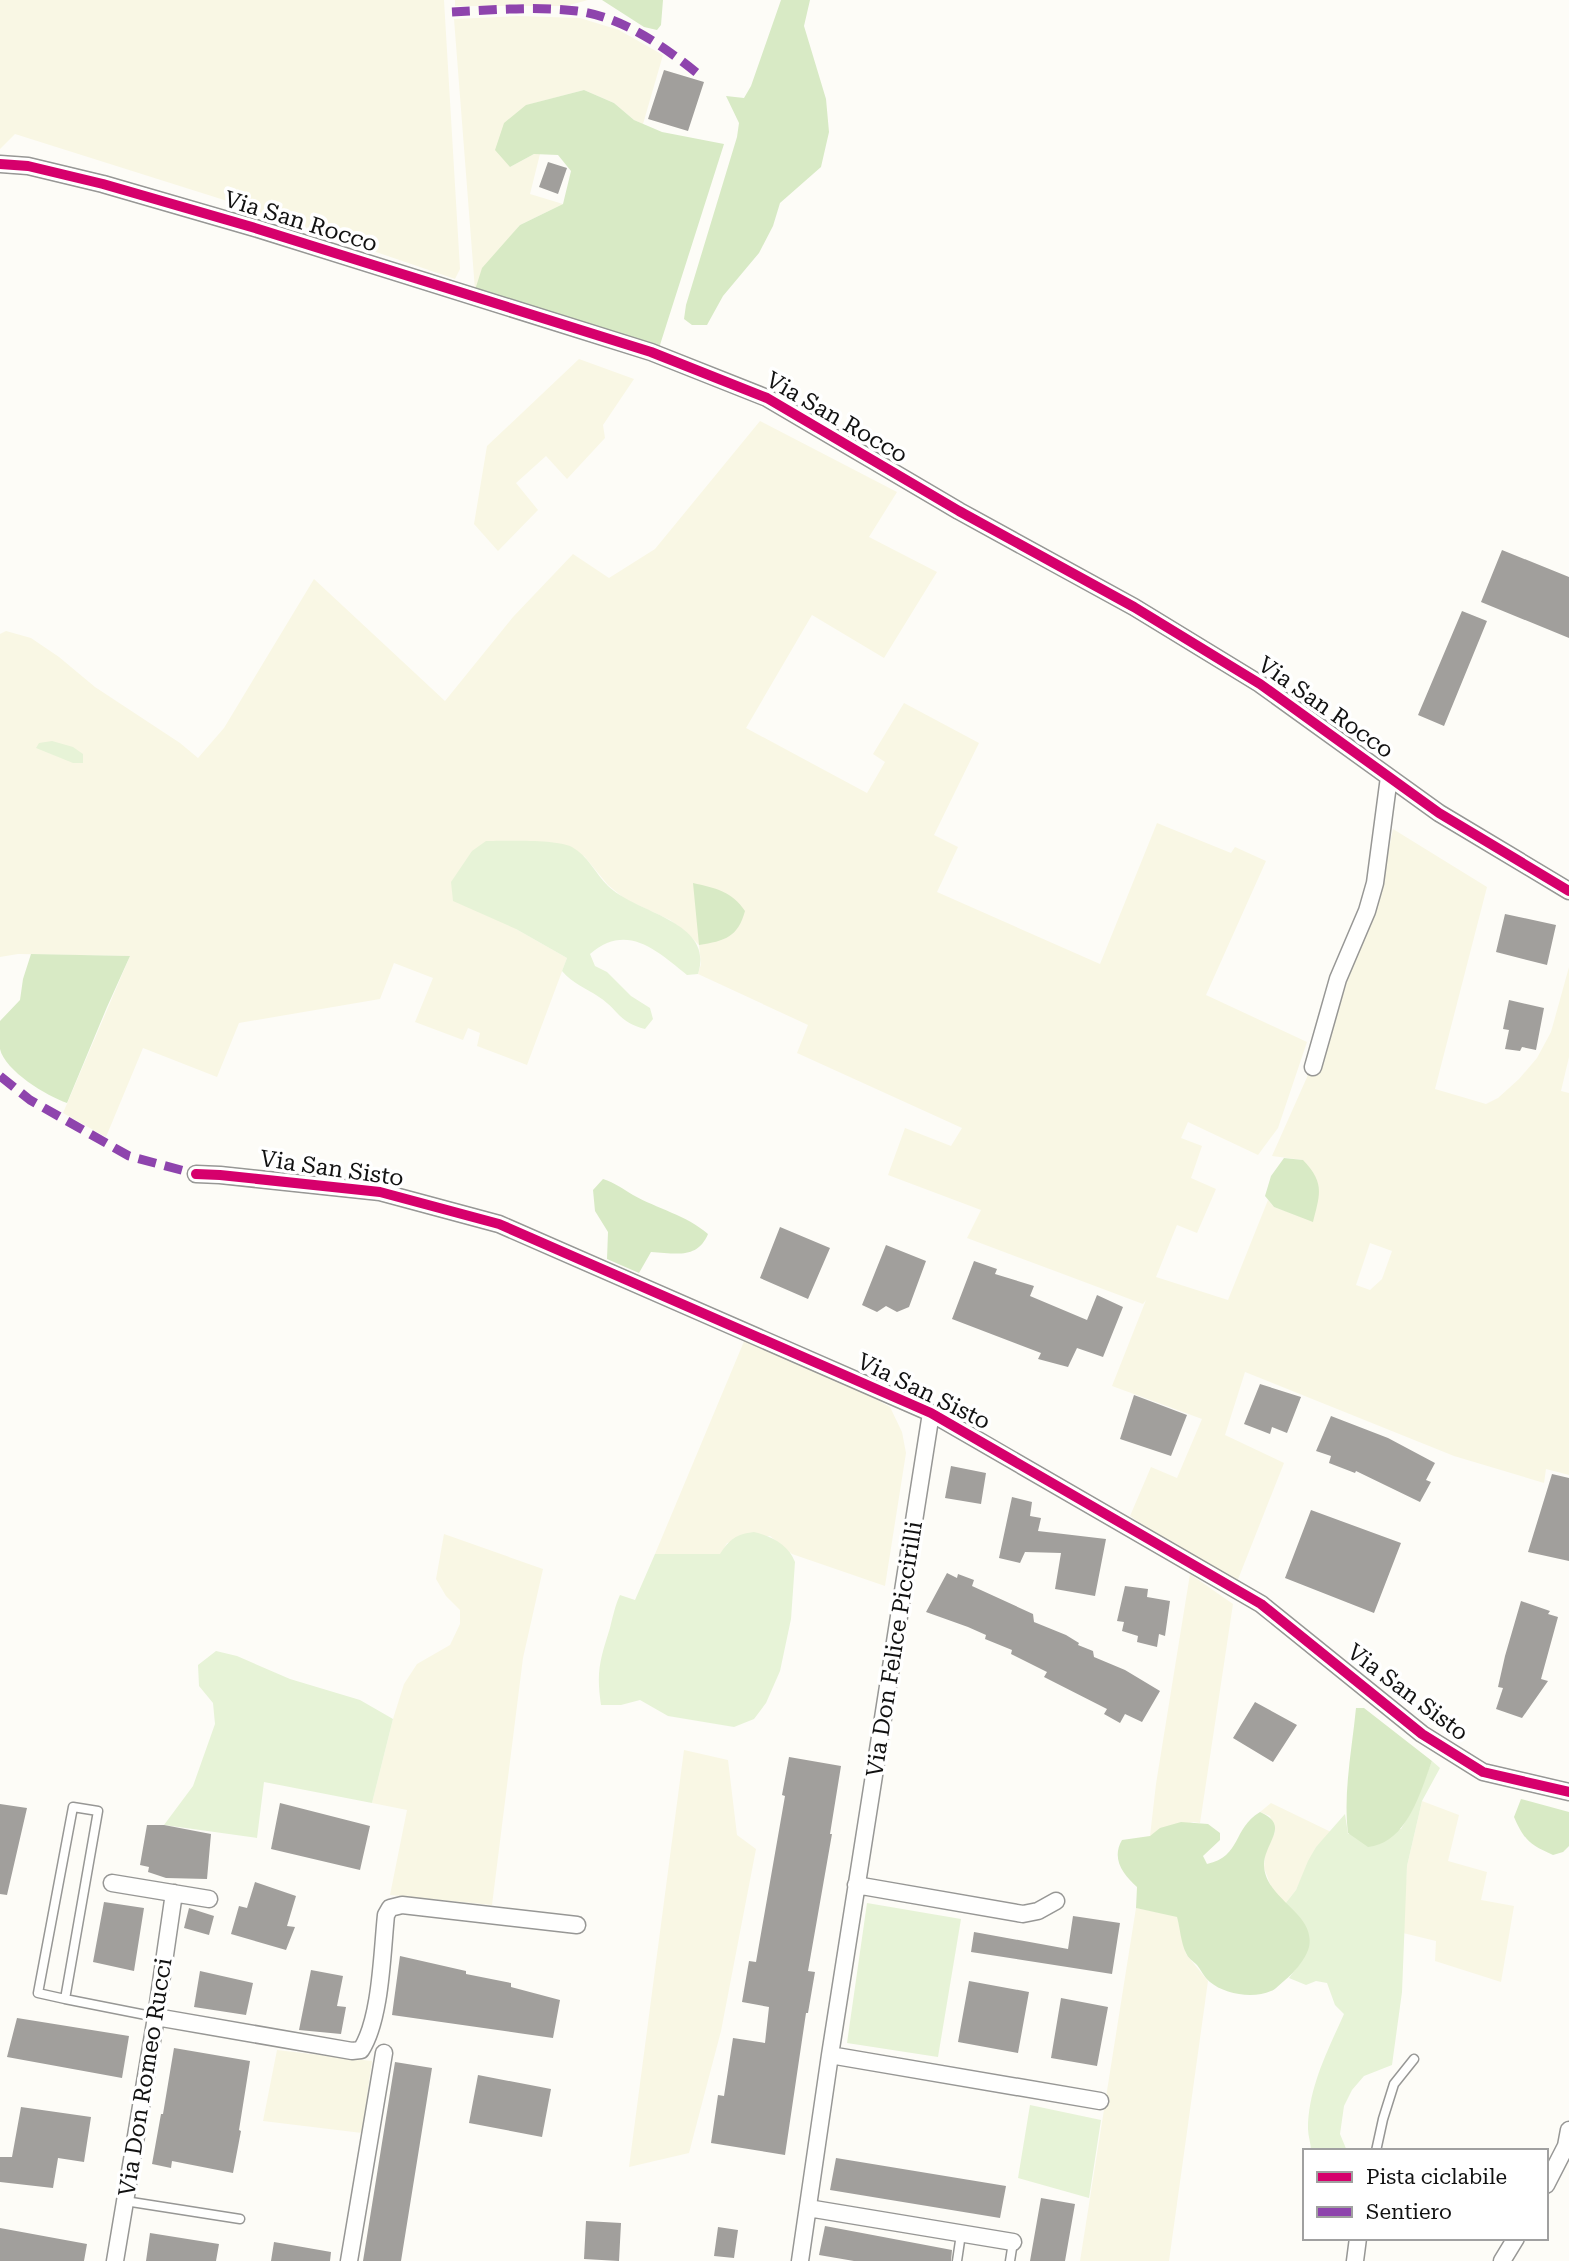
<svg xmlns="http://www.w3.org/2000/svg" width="1569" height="2261" font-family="'Roboto Serif',serif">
<rect width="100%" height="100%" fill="#fdfcf7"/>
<path fill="#f9f7e4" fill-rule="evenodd" d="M0,0H444L460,269L455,279L221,199L15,134L0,149Z
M455,0H588L566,6H455Z
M518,16L580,18L619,30L663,55L643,124L634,120L614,103L584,90L527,105L510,167L534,154H540L530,194L563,204L520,225L502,247L475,290L454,19Z
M579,359L634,379L603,425L605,438L567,479L546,456L516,483L538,510L498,551L474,524L487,446Z
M760,421L897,492L869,537L937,572L884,658L812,615L746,728L867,793L885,762L873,754L904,703L979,743L934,835L958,847L937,892L1100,964L1157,823L1231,853L1235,847L1266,861L1206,995L1307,1042L1278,1128L1258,1155L1188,1122L1181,1138L1202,1146L1191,1178L1216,1189L1197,1233L1177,1225L1156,1277L1228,1300L1268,1200L1274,1207L1313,1221L1303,1160L1272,1156L1320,1048L1355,950L1380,893L1393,829L1487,887L1435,1089L1486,1104L1498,1098L1519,1079L1537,1058L1551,1032L1569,967V1057L1561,1091L1569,1093V1475L1546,1469L1544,1483L1454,1456L1245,1372L1225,1435L1284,1463L1235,1587L1130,1516L1151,1467L1177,1478L1202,1419L1112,1386L1146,1300L1143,1304L967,1238L981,1210L888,1175L905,1128L951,1146L962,1128L797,1053L808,1025L698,974L701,964L699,945L687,933L670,920L625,899L608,885L584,856L526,842L500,841L516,929L567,958L527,1065L477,1046L480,1033L468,1028L463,1040L415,1022L433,978L394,963L380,999L239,1023L217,1077L143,1048L106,1137L63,1113L130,956L18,954L0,957V634L6,631L31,638L59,657L95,687L180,743L198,758L224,728L314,579L445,701L513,617L573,554L609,578L655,549ZM1370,1243L1392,1251L1382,1279L1370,1290L1356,1285Z
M745,1339L853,1386L890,1407L902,1432L906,1453L885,1586L792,1554L770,1536L727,1543L721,1554H655Z
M444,1534L543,1569L523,1658L492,1905L390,1895L407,1810L372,1803L393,1719L404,1684L417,1664L450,1645L460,1624V1610L446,1596L436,1579Z
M1190,1574L1233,1604L1200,1823L1193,1822L1150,1836L1156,1784Z
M684,1750L728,1760L737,1835L756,1849L721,2031L689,2153L629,2167Z
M1422,1801L1459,1815L1448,1861L1487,1872L1481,1900L1514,1906L1501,1982L1435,1961L1436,1941L1403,1933L1407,1866Z
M1271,1803L1331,1832L1316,1847L1296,1890L1285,1904L1272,1889L1264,1868L1265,1854L1275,1832L1270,1816L1260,1812Z
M1136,1908L1177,1916L1186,1954L1208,1981L1169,2261H1080Z
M277,2050L372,2061L362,2133L263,2121Z"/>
<path fill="#e7f3d7" d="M52,741L73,747L83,754V763H73L36,748L39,743Z
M486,841C505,841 557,839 572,847C588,856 595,873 608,886C637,914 715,921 698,974L687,975C657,951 627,922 590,954L595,966L607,972L631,996L650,1008L653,1019L645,1029C618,1022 619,1010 599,997C586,988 573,984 562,971L567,958L516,929L453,901L451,882L472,851Z
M754,1532C771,1536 789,1545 795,1562L791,1619L780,1671L766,1703L754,1719L734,1727L668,1716L640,1700L621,1705H601C596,1671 600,1660 610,1628C613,1616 615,1606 620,1595L635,1600L655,1554H720C730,1539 736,1534 754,1532Z
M216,1651L237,1656L290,1679L360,1700L393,1719L372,1803L264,1782L257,1838L164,1825L193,1786L215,1724L213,1703L199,1686L198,1665Z
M1432,1761L1440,1768L1422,1801L1407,1866L1402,1992L1392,2065L1364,2076L1352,2090L1344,2106L1340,2134L1347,2151H1311C1311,2143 1308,2136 1308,2129C1308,2088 1328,2050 1344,2014L1335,2005L1327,1983L1316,1981L1306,1985L1289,1978L1301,1962L1285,1904L1296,1890L1308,1861L1316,1847L1345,1814L1348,1834L1401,1829L1412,1810Z
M867,1903L961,1919L938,2057L847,2043Z
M1030,2105L1101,2120L1089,2198L1018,2178Z"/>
<path fill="#d8eac5" d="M602,0H663L661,25L657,30L644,27Z
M781,0H810L804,26L826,99L829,132L821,167L780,203L773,226L759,253L723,296L707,325H692L684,319L686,305L737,137L739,123L726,96L744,98L751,86Z
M584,90L614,103L634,120L662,132L724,144L659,348L475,290L482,268L520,225L563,204L571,171L558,155L534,154L510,167L495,150L504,123L526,105Z
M693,883C715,888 732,891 745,911C738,937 725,941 699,945Z
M31,954L130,956L107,1007L67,1103C47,1096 5,1071 0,1049C0,1040 0,1029 0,1021L20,1000L23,979Z
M1284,1158L1303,1160C1325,1183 1320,1194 1313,1222L1274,1207L1265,1196L1271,1176Z
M603,1179C615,1183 623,1189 633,1195C658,1209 686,1215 708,1234C697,1260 675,1253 651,1252L639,1273L607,1259L608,1232L595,1211L593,1190Z
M1356,1708H1364L1432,1761C1420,1793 1407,1843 1368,1847L1348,1833C1343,1792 1352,1750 1356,1708Z
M1521,1799L1569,1812V1846L1563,1852L1553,1855C1530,1845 1524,1840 1514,1817Z
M1260,1812C1292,1826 1263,1843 1264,1866C1266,1900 1316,1913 1309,1947C1306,1959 1293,1974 1284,1981C1280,1984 1275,1990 1271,1991C1253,1999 1224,1994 1210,1982C1204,1977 1201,1970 1197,1965C1193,1961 1188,1958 1186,1953C1181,1943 1180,1928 1177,1917L1136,1908L1137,1887C1123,1874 1111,1859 1122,1840L1150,1836L1160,1828L1181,1822L1208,1824L1220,1833V1840L1203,1856L1207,1864C1242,1856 1232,1829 1260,1812Z"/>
<path fill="#a19f9c" d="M664,70L704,82L688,131L648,119Z
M548,162L567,168L558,194L539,187Z
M1502,550L1569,577V638L1481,602Z
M1462,611L1487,621L1444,726L1418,715Z
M1505,914L1556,925L1547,965L1496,952Z
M1509,1000L1544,1008L1536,1050L1522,1047L1520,1051L1505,1049L1509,1030L1503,1029Z
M780,1227L830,1248L808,1299L760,1278Z
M886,1245L926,1261L909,1307L897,1312L886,1306L877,1312L862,1305Z
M974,1261L997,1269L995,1274L1034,1286L1030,1296L1087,1320L1097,1295L1123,1307L1103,1357L1077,1348L1068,1367L1038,1359L1041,1353L952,1319Z
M1260,1384L1301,1397L1287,1433L1272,1427L1270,1434L1244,1424Z
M1134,1395L1187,1415L1171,1456L1120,1439Z
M1331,1416L1388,1438L1435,1463L1426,1480L1431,1482L1420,1502L1356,1471L1355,1473L1329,1463L1331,1456L1316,1451Z
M951,1466L986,1473L981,1504L945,1498Z
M1552,1474L1569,1478V1561L1528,1552Z
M1012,1497L1032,1502L1030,1516L1041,1518L1038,1531L1106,1539L1095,1596L1055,1589L1061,1553L1025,1552L1020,1563L999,1558Z
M1311,1510L1401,1543L1374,1613L1285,1578Z
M947,1573L957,1578L958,1574L974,1580L972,1586L1033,1614L1034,1622L1066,1635L1079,1643L1078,1645L1093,1651L1094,1657L1125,1670L1160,1691L1142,1722L1125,1714L1120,1723L1104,1714L1107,1709L1044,1677L1047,1672L1011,1654L1012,1650L985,1639L986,1635L968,1627L926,1612Z
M1125,1586L1148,1589L1147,1597L1170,1601L1165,1636L1159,1634L1157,1647L1137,1642L1138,1636L1122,1631L1124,1622L1117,1621Z
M1521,1601L1550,1611L1548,1614L1558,1617L1541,1679L1548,1681L1522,1718L1496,1709L1503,1688L1498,1687L1505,1656Z
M1255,1702L1297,1725L1273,1762L1233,1738Z
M789,1757L841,1766L830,1834H832L808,1971L815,1972L808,2013H806L785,2155L711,2143L718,2095L724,2096L733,2038L765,2043L769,2007L742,2002L749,1961L756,1962L785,1796L782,1795Z
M280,1803L370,1826L360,1870L271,1849Z
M0,1804L27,1808L7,1895L0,1894Z
M147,1825H164L211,1834L207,1879L166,1878L148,1872L149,1867L140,1865Z
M255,1882L296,1896L287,1926L295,1927L286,1950L231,1934L239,1906L247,1908Z
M104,1902L144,1908L134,1971L93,1962Z
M189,1908L214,1916L209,1935L184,1928Z
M1073,1916L1120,1923L1112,1974L971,1952L974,1932L1068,1949Z
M400,1956L466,1971V1974L511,1983V1987L560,2000L553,2038L392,2015Z
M311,1970L343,1976L337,2006L346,2007L341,2034L299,2030Z
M200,1971L253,1983L246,2015L194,2007Z
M969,1981L1029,1992L1018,2053L958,2042Z
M1061,1998L1108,2007L1097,2066L1051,2058Z
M17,2018L129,2036L122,2078L7,2057Z
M174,2048L250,2061L239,2130L241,2131L233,2173L172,2161L171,2168L152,2164L161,2114H163Z
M395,2062L432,2068L401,2261H363Z
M478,2075L551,2089L542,2137L469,2123Z
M21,2107L91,2117L84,2162L58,2158L53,2188L0,2182V2157H12Z
M836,2158L1006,2186L1000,2218L830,2190Z
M1041,2198L1075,2204L1065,2261H1030Z
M586,2221L621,2223L619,2261L584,2259Z
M825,2226L952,2250L951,2261H854L819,2255Z
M718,2227L738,2230L734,2258L714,2256Z
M0,2228L87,2244L84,2261H0Z
M150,2233L219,2244L216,2261H146Z
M274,2242L331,2252L330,2261H271Z"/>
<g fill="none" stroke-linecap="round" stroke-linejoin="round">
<defs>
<path id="service" d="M65,1999L38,1993L73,1807L98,1811L65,1999L156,2017
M1376,2151L1383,2119L1394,2084L1414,2059
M125,2201L240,2219
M957,2261L961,2234
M1010,2261L1013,2242"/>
<path id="minor" d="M0,164L28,166L103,184L255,228L651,352L767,398L959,511L1134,607L1260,684L1439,813L1569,891
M1313,1067L1338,979L1367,911L1375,883L1389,777
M196,1174L220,1175L380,1192L499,1224L931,1413L1261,1604L1422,1734L1483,1772L1569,1792
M112,1883L209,1899
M856,1885L1023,1914L1038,1911L1056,1901
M156,2017L352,2051L361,2050C381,2019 382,1953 386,1915L390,1908L402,1905L577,1925
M830,2055L1100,2101
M1546,2185L1566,2146L1569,2130
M808,2208L1013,2242
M115,2261L156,2017L174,1893
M349,2261L384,2053
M800,2261L830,2055L931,1413
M1355,2261L1358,2238
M1502,2261L1516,2238"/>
</defs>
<use href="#service" stroke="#979795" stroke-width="11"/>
<use href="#minor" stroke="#979795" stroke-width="19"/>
<use href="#service" stroke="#fffffe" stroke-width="8"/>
<use href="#minor" stroke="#fffffe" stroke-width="16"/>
<path stroke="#8e44ad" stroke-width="9" stroke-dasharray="18 9" stroke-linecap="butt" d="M452,12C493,10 536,6 577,11C622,17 662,45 697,73
M0,1076L30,1100L129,1156L196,1174"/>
<defs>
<path id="cycleway" d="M0,164L28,166L103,184L255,228L651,352L767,398L959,511L1134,607L1260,684L1439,813L1569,891
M196,1174L220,1175L380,1192L499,1224L931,1413L1261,1604L1422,1734L1483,1772L1569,1792"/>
</defs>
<use href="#cycleway" stroke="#fff" stroke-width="15"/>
<use href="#cycleway" stroke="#d6006c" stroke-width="10"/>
</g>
<g text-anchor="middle" stroke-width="7" stroke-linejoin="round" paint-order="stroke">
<g font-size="23" fill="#111" stroke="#fff">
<text transform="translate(301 221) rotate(17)" y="8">Via San Rocco</text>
<text transform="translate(837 417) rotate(30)" y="8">Via San Rocco</text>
<text transform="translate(1326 707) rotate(35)" y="8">Via San Rocco</text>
<text transform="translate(332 1168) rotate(8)" y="8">Via San Sisto</text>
<text transform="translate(924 1391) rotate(26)" y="8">Via San Sisto</text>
<text transform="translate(894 1649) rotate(-81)" y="8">Via Don Felice Piccirilli</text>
<text transform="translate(1408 1692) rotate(37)" y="8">Via San Sisto</text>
<text transform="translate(145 2077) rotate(-81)" y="8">Via Don Romeo Rucci</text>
</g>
</g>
<rect x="1303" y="2149" width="245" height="91" fill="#ffffff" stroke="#a0a0a0" stroke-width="2"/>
<rect x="1317" y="2172" width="35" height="10" fill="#d6006c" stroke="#a0a0a0" stroke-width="2"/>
<text x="1366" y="2184" font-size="21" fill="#111111">Pista ciclabile</text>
<rect x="1317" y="2207" width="35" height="10" fill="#8e44ad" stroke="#a0a0a0" stroke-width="2"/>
<text x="1366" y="2219" font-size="21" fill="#111111">Sentiero</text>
</svg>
